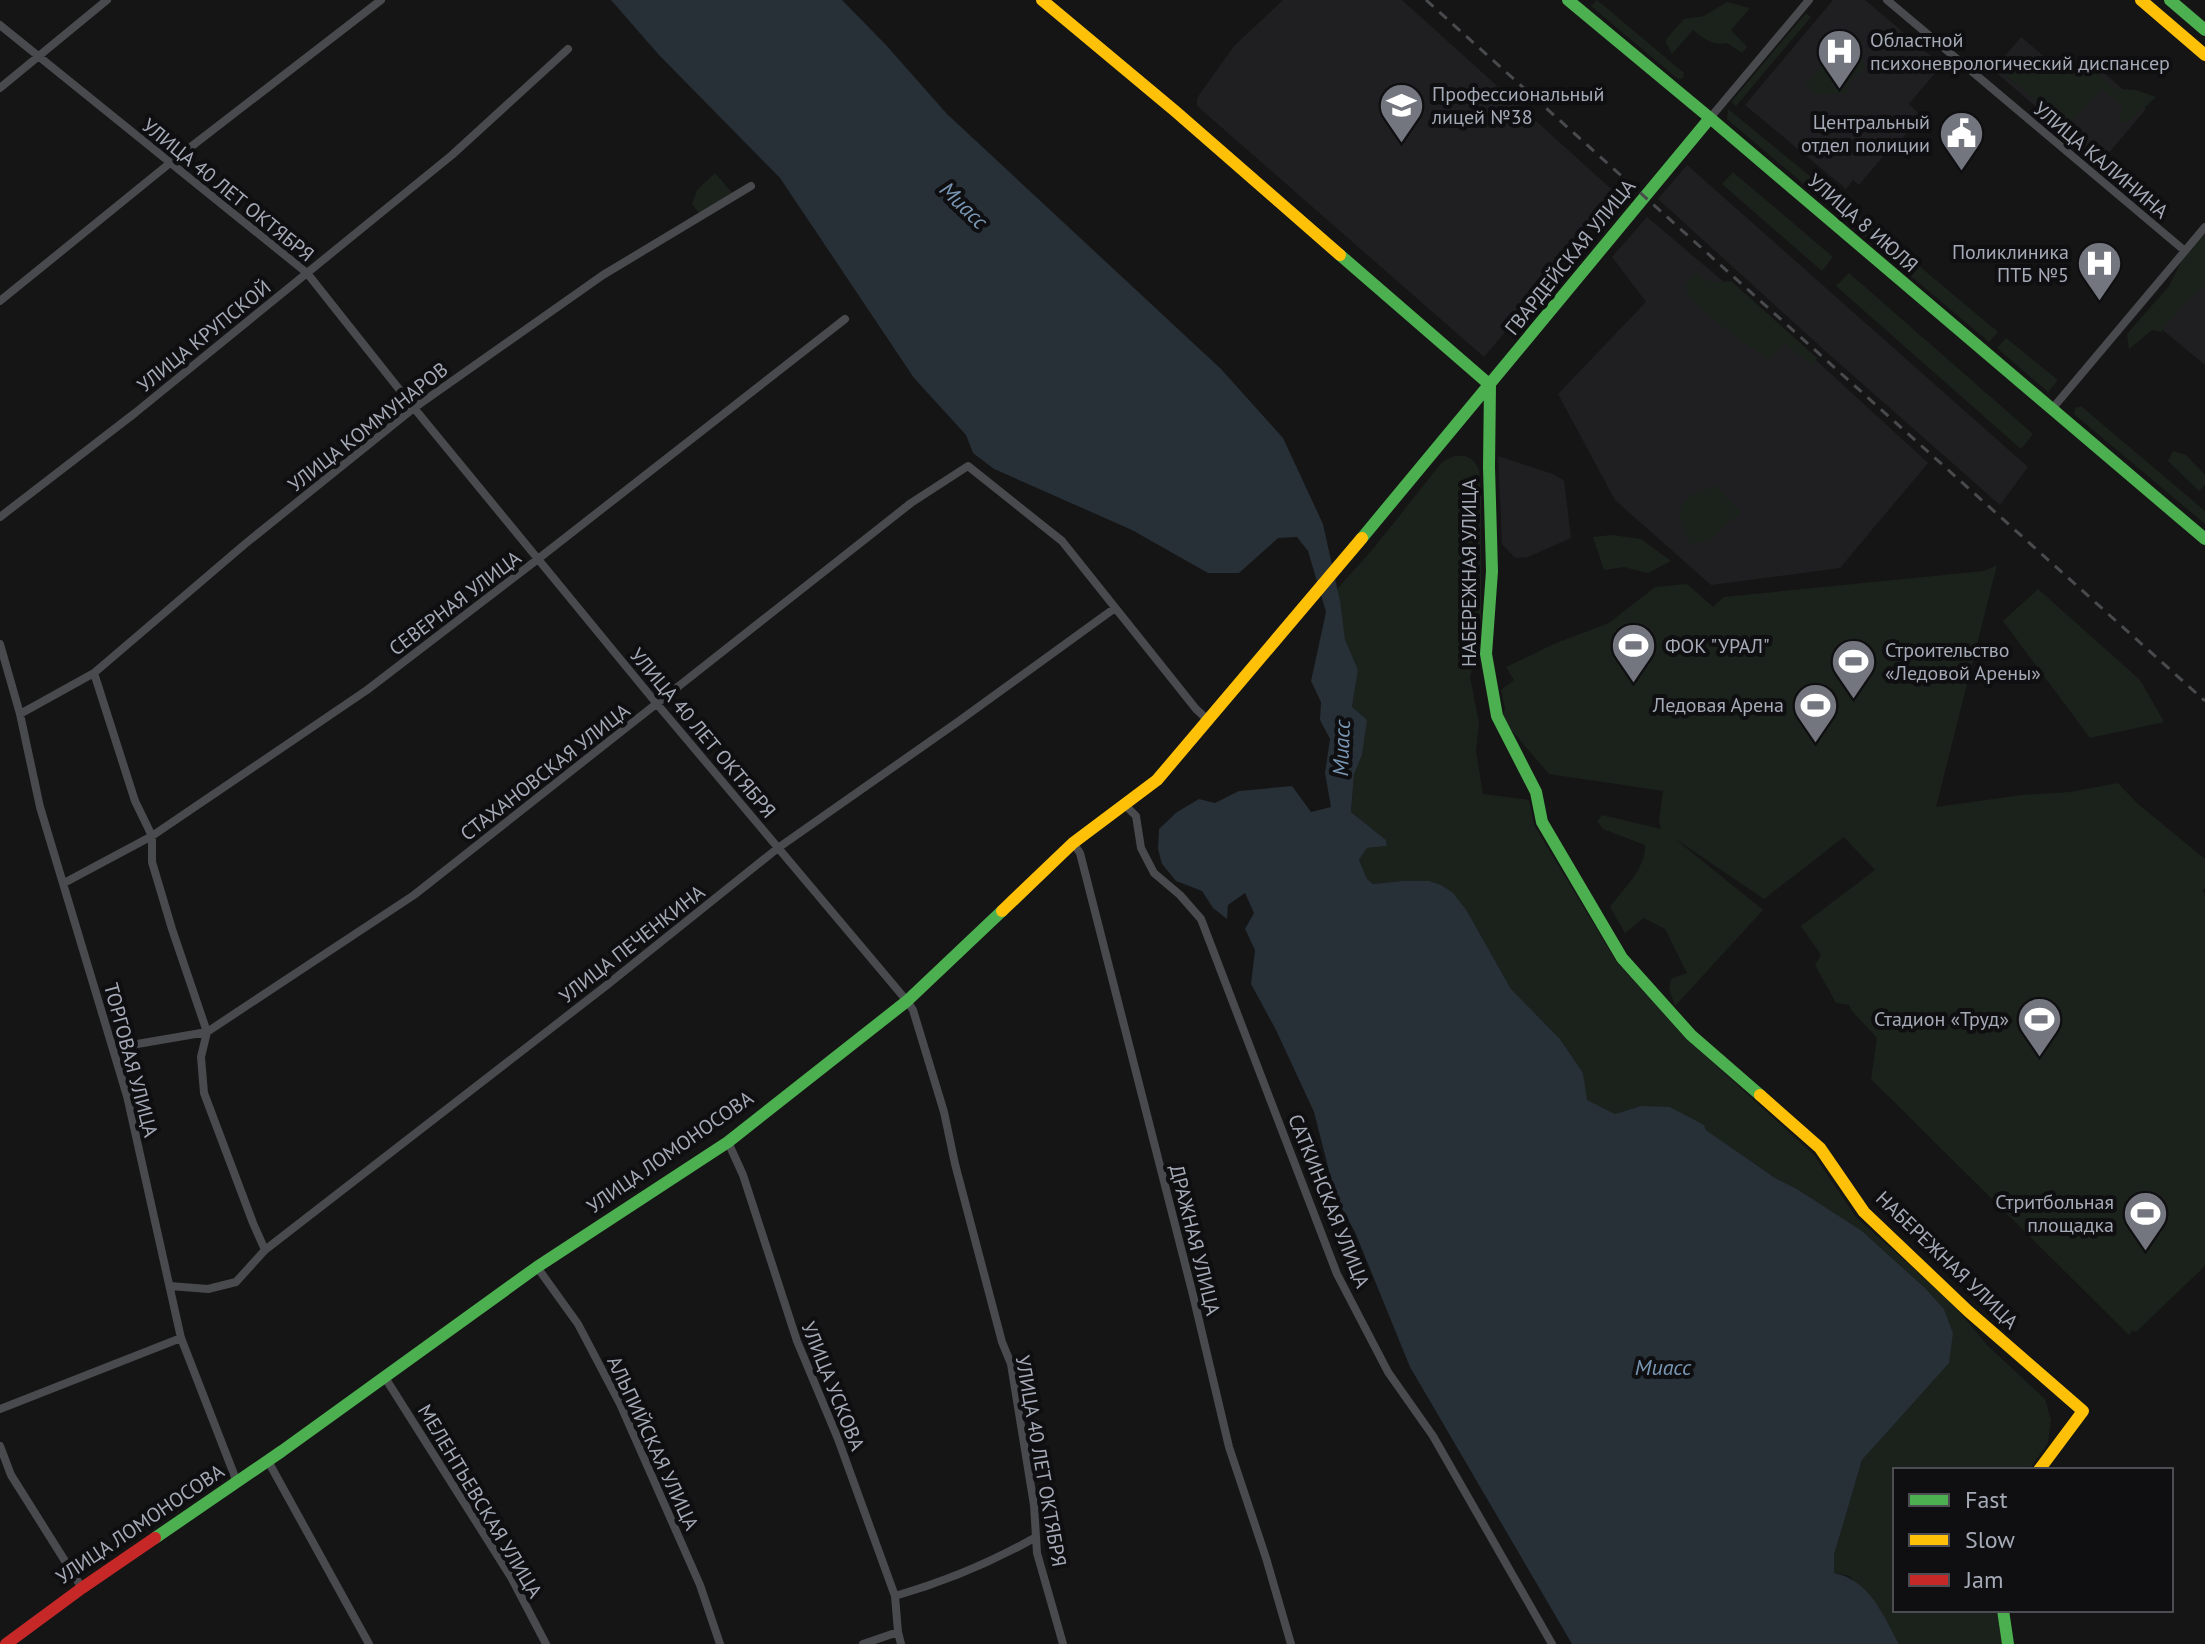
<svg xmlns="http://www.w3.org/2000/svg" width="2205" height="1644" font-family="'PT Sans',sans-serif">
<rect width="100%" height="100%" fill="#151515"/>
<path fill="#1f1f21" d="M1283,0H1402L1619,196L1484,357L1197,106V98L1234,46Z
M1833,0H1865L1942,65L1909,104L1921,116L1888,155L1885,154L1859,185L1853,180L1846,189L1745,105Z
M2021,37L2080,87L2097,67L2146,109L2101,162L1993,70Z
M1687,165L2028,467L2000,505L1831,356L1658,199Z
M1647,217L1816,360L1928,463L1840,568L1711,585L1615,500L1558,394L1646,302L1612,257Z
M2205,272V365L2159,327Z
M1498,456L1553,474L1564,480L1571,538L1528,557L1515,558L1502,544Z"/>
<path fill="#1b221c" d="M1597,0L1684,73L1683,78L1678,79L1591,6Z
M1727,2L1750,8L1731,30L1747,47L1742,53L1727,43C1713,46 1704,39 1693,30L1672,54L1666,43L1667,38L1684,19L1704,16Z
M1806,13L1811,17L1736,106L1731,102Z
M1858,49L1865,67L1850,82L1846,94H1817L1805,87L1832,53Z
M2017,55L2036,57L2051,74L2079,69L2097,60L2106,65L2101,77L2117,89L2136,90L2156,97L2130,121L2119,123L2122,105L2101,89L2067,127L1992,64L1997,56L2008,59Z
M1728,109L1893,244L1885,253L1727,119Z
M1733,172L1833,257L1822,271L1722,184Z
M715,173L733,194L699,213L692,204L697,190Z
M2205,234V285L2182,306L2161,332L2152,330L2129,349L2127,334L2169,286L2183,258Z
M1900,250L1998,332L1989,342L1892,260Z
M1695,273L1714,283L1731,281L1817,358L1812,366L1785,343L1769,360C1751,347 1688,306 1685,286Z
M1849,273L2033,434L2021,449L1836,286Z
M2006,338L2058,380L2048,392L1997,348Z
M2081,406L2205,511V524L2074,414L2075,408Z
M2173,451L2186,455L2205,475V485L2199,491L2168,461Z
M1455,456H1465L1473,460L1479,470L1481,494V618L1477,649L1470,677L1479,723L1476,751L1483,794L1529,800L1534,825L1616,961L1686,1038L1814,1155L1856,1217L1952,1303L1988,1346L2045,1399L2051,1420L2048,1443L2029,1470H1895V1610H1997L2002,1644H1899L1878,1606L1849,1576L1834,1573V1555L1862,1460L1899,1417L1953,1333L1944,1309L1925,1288L1862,1231L1797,1189L1775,1178L1706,1130L1704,1125L1641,1106L1615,1114L1586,1100L1583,1073L1560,1039L1511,989L1467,911L1402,881L1373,884L1366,879L1359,860L1367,848L1387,846L1386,840L1351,812L1354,775L1362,755L1352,707L1358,670L1345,639L1337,589L1373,549L1439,466L1445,460Z
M1715,485L1741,512L1709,541L1689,544L1678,511L1690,496Z
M1612,535L1641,539L1671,561L1648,573L1624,567L1604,570L1593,537Z
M1997,565L1936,807L2022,795L2070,792L2118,783L2138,804L2205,859V888L2202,891L2205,894V1266L2136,1332L2133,1330L2129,1335L1871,1079L1877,1038L1851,1010L1849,1005L1836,1003L1815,965L1821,955L1801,926L1875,870L1844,837L1764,899L1674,838L1763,910L1675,1006L1669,989L1671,979L1687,973L1665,929L1644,918L1625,933L1610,907C1623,889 1646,869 1645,845L1603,829L1597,821L1602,815L1661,829L1659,821L1663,791L1549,774L1506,724L1501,715L1505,710L1501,690L1514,680L1506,667L1554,644L1609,623L1655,587L1687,584L1713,607L1724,597L1984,571Z
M2038,589L2140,680L2164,722L2090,738L2003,621Z"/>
<path fill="#272f37" d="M611,0H842L886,45L947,114L1221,369L1283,438L1323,524L1340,601L1345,639L1358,670L1352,707L1367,720L1362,755L1354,775L1351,812L1386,840L1387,846L1367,848L1359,860L1367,879L1373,884L1402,881H1429L1441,885L1453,893L1467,911L1511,989L1560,1039L1583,1073L1587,1100L1615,1114L1641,1106L1670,1107L1704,1125L1706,1130L1775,1178L1797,1189L1862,1231L1925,1288L1944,1309L1953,1333L1949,1363L1862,1460L1834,1555V1573C1870,1580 1883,1615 1899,1644H1572L1410,1367L1355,1232L1340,1205L1329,1171L1314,1112L1276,1030L1251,984L1255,950L1245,929L1254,913L1245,893L1228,905L1227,919L1213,908L1202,891L1176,881L1162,864L1158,849L1159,829L1177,812L1199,799L1215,803L1239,791L1292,786L1311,812L1331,807L1325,773L1330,739L1320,720L1321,702L1311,681L1326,612L1308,551L1297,537L1278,538L1239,573H1208L1132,530L994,469L973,453L966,435L914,378L780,178L659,55Z"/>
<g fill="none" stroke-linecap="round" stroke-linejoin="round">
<path stroke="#494a4e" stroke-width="8" d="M1887,0L2185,251
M0,25L307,273L414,408L657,704L907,1001L913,1010L944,1112L955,1164L1002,1342L1011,1364L1034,1505L1037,1553L1063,1644
M0,88L107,0
M1710,118L1809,0
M0,301L170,163L381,0
M2052,409L2205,227
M0,517L135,413L452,155L568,49
M0,644L20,714L40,807L127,1096L181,1338L237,1482
M94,673L135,801L152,836V862L172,929L207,1032L201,1057L204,1093L253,1223L265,1250
M20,714L94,673L245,544L414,408L603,275L751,186
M1125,805L1136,816L1141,848L1154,873L1180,895L1201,919L1337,1274L1388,1372L1433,1436L1552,1644
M1073,843L1080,853L1193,1295L1229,1447L1266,1558L1291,1644
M64,883L152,836L367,690L538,559L845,319
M114,1048L207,1032L414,895L911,503L968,466L1062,541L1196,709L1209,721
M728,1142L743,1175L797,1341L838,1439L895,1596L898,1632L901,1644
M537,1267L578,1324L620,1404L700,1585L720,1644
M170,1286L208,1289L236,1282L265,1250L607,985L778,848L959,721L1115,608
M384,1376L511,1577L546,1644
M0,1409L181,1338
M0,1446L11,1475L82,1588
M268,1461L369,1644
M895,1596C944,1582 992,1562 1036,1537
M863,1644L898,1632"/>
<path stroke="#4caf50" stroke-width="12" d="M1568,0L1710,118L2205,539
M2170,0L2205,30
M1340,255L1490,385L1489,467L1492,571L1486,654L1497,716L1536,792L1542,822L1622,958L1691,1035L1760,1095
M1362,538L1710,118
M155,1538L282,1451L537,1267L728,1142L907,1001L1002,911
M2003,1610L2008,1644"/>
<path stroke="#ffc107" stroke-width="12" d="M1042,0L1175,111L1340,255
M2141,0L2205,55
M1002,911L1073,843L1157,780L1362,538
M1760,1095L1820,1148L1864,1212L1968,1311L2083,1411L2039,1470"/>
<path stroke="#c62828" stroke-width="12" d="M6,1644L82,1588L155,1538"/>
<path stroke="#484a4d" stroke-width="3" stroke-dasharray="10 8" stroke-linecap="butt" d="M1426,0L2205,701"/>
</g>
<defs>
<symbol id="hospital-pin" viewBox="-11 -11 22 30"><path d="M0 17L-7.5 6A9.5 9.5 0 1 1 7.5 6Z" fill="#73767e" stroke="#0f0f11"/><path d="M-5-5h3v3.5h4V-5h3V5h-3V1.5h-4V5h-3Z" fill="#fff"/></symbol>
<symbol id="university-pin" viewBox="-11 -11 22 30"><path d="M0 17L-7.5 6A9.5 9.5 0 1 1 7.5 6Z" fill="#73767e" stroke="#0f0f11"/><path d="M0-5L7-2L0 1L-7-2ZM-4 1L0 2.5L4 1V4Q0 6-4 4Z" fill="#fff"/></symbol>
<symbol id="civic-pin" viewBox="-11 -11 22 30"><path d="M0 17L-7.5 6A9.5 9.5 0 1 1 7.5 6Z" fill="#73767e" stroke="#0f0f11"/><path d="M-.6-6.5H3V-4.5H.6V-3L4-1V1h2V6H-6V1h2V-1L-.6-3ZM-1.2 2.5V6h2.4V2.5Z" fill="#fff"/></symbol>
<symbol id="stadium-pin" viewBox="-11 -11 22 30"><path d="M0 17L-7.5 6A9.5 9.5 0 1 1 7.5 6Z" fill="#73767e" stroke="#0f0f11"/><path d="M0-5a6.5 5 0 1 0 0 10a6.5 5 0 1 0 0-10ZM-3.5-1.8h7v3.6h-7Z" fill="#fff"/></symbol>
</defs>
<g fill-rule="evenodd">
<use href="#hospital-pin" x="1814" y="26" width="51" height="69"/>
<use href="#university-pin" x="1376" y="80" width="51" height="69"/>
<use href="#civic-pin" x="1936" y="108" width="51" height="69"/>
<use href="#hospital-pin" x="2074" y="238" width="51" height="69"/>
<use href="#stadium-pin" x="1608" y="620" width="51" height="69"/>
<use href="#stadium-pin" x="1828" y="636" width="51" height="69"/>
<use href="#stadium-pin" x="1790" y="680" width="51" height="69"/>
<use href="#stadium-pin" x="2014" y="994" width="51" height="69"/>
<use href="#stadium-pin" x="2120" y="1188" width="51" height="69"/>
</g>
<g text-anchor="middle" stroke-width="8" stroke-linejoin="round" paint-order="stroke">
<g font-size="20" fill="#a5aab7" stroke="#0f0f11" text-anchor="end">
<text x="1870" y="47" text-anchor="start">Областной<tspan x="1870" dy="23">психоневрологический диспансер</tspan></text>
<text x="1432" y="101" text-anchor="start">Профессиональный<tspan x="1432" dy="23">лицей №38</tspan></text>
<text x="1930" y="129">Центральный<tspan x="1930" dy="23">отдел полиции</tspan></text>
<text x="2069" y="259">Поликлиника<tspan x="2069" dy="23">ПТБ №5</tspan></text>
<text x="1665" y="653" text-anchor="start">ФОК "УРАЛ"</text>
<text x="1885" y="657" text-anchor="start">Строительство<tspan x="1885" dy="23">«Ледовой Арены»</tspan></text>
<text x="1784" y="712">Ледовая Арена</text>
<text x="2009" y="1026">Стадион «Труд»</text>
<text x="2114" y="1209">Стритбольная<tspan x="2114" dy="23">площадка</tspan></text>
</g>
<g font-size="20" fill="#a5aab7" stroke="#0f0f11">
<text transform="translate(2101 160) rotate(40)" y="7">УЛИЦА КАЛИНИНА</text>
<text transform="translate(228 190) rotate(39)" y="7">УЛИЦА 40 ЛЕТ ОКТЯБРЯ</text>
<text transform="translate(1863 223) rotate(41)" y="7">УЛИЦА 8 ИЮЛЯ</text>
<text transform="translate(1570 257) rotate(-51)" y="7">ГВАРДЕЙСКАЯ УЛИЦА</text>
<text transform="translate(204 336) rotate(-39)" y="7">УЛИЦА КРУПСКОЙ</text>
<text transform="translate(368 427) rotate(-38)" y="7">УЛИЦА КОММУНАРОВ</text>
<text transform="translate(1469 573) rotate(-90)" y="7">НАБЕРЕЖНАЯ УЛИЦА</text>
<text transform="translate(455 603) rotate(-37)" y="7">СЕВЕРНАЯ УЛИЦА</text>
<text transform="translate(703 733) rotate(50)" y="7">УЛИЦА 40 ЛЕТ ОКТЯБРЯ</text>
<text transform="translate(545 772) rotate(-38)" y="7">СТАХАНОВСКАЯ УЛИЦА</text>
<text transform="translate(632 944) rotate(-38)" y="7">УЛИЦА ПЕЧЕНКИНА</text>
<text transform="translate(131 1060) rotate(75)" y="7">ТОРГОВАЯ УЛИЦА</text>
<text transform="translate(670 1152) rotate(-35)" y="7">УЛИЦА ЛОМОНОСОВА</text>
<text transform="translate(1329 1201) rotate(68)" y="7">САТКИНСКАЯ УЛИЦА</text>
<text transform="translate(1195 1240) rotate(76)" y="7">ДРАЖНАЯ УЛИЦА</text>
<text transform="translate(1947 1260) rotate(44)" y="7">НАБЕРЕЖНАЯ УЛИЦА</text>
<text transform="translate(833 1386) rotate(68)" y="7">УЛИЦА УСКОВА</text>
<text transform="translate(653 1443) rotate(65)" y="7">АЛЬПИЙСКАЯ УЛИЦА</text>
<text transform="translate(1041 1461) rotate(80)" y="7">УЛИЦА 40 ЛЕТ ОКТЯБРЯ</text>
<text transform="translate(480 1501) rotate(59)" y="7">МЕЛЕНТЬЕВСКАЯ УЛИЦА</text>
<text transform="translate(140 1524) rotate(-34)" y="7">УЛИЦА ЛОМОНОСОВА</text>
</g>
<g font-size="22" font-style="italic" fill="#7997b4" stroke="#0f0f11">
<text transform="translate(964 205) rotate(44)" y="8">Миасс</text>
<text transform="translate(1341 748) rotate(-88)" y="8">Миасс</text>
<text x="1663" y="1375">Миасс</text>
</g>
</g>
<rect x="1893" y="1468" width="280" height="144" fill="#0f0f11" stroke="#4b4d53" stroke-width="2"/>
<rect x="1909" y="1494" width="40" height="12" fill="#4caf50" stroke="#4b4d53" stroke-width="2"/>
<text x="1965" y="1508" font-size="24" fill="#a5aab7">Fast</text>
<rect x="1909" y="1534" width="40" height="12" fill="#ffc107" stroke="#4b4d53" stroke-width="2"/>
<text x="1965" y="1548" font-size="24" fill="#a5aab7">Slow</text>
<rect x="1909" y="1574" width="40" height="12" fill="#c62828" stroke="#4b4d53" stroke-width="2"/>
<text x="1965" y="1588" font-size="24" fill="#a5aab7">Jam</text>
</svg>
